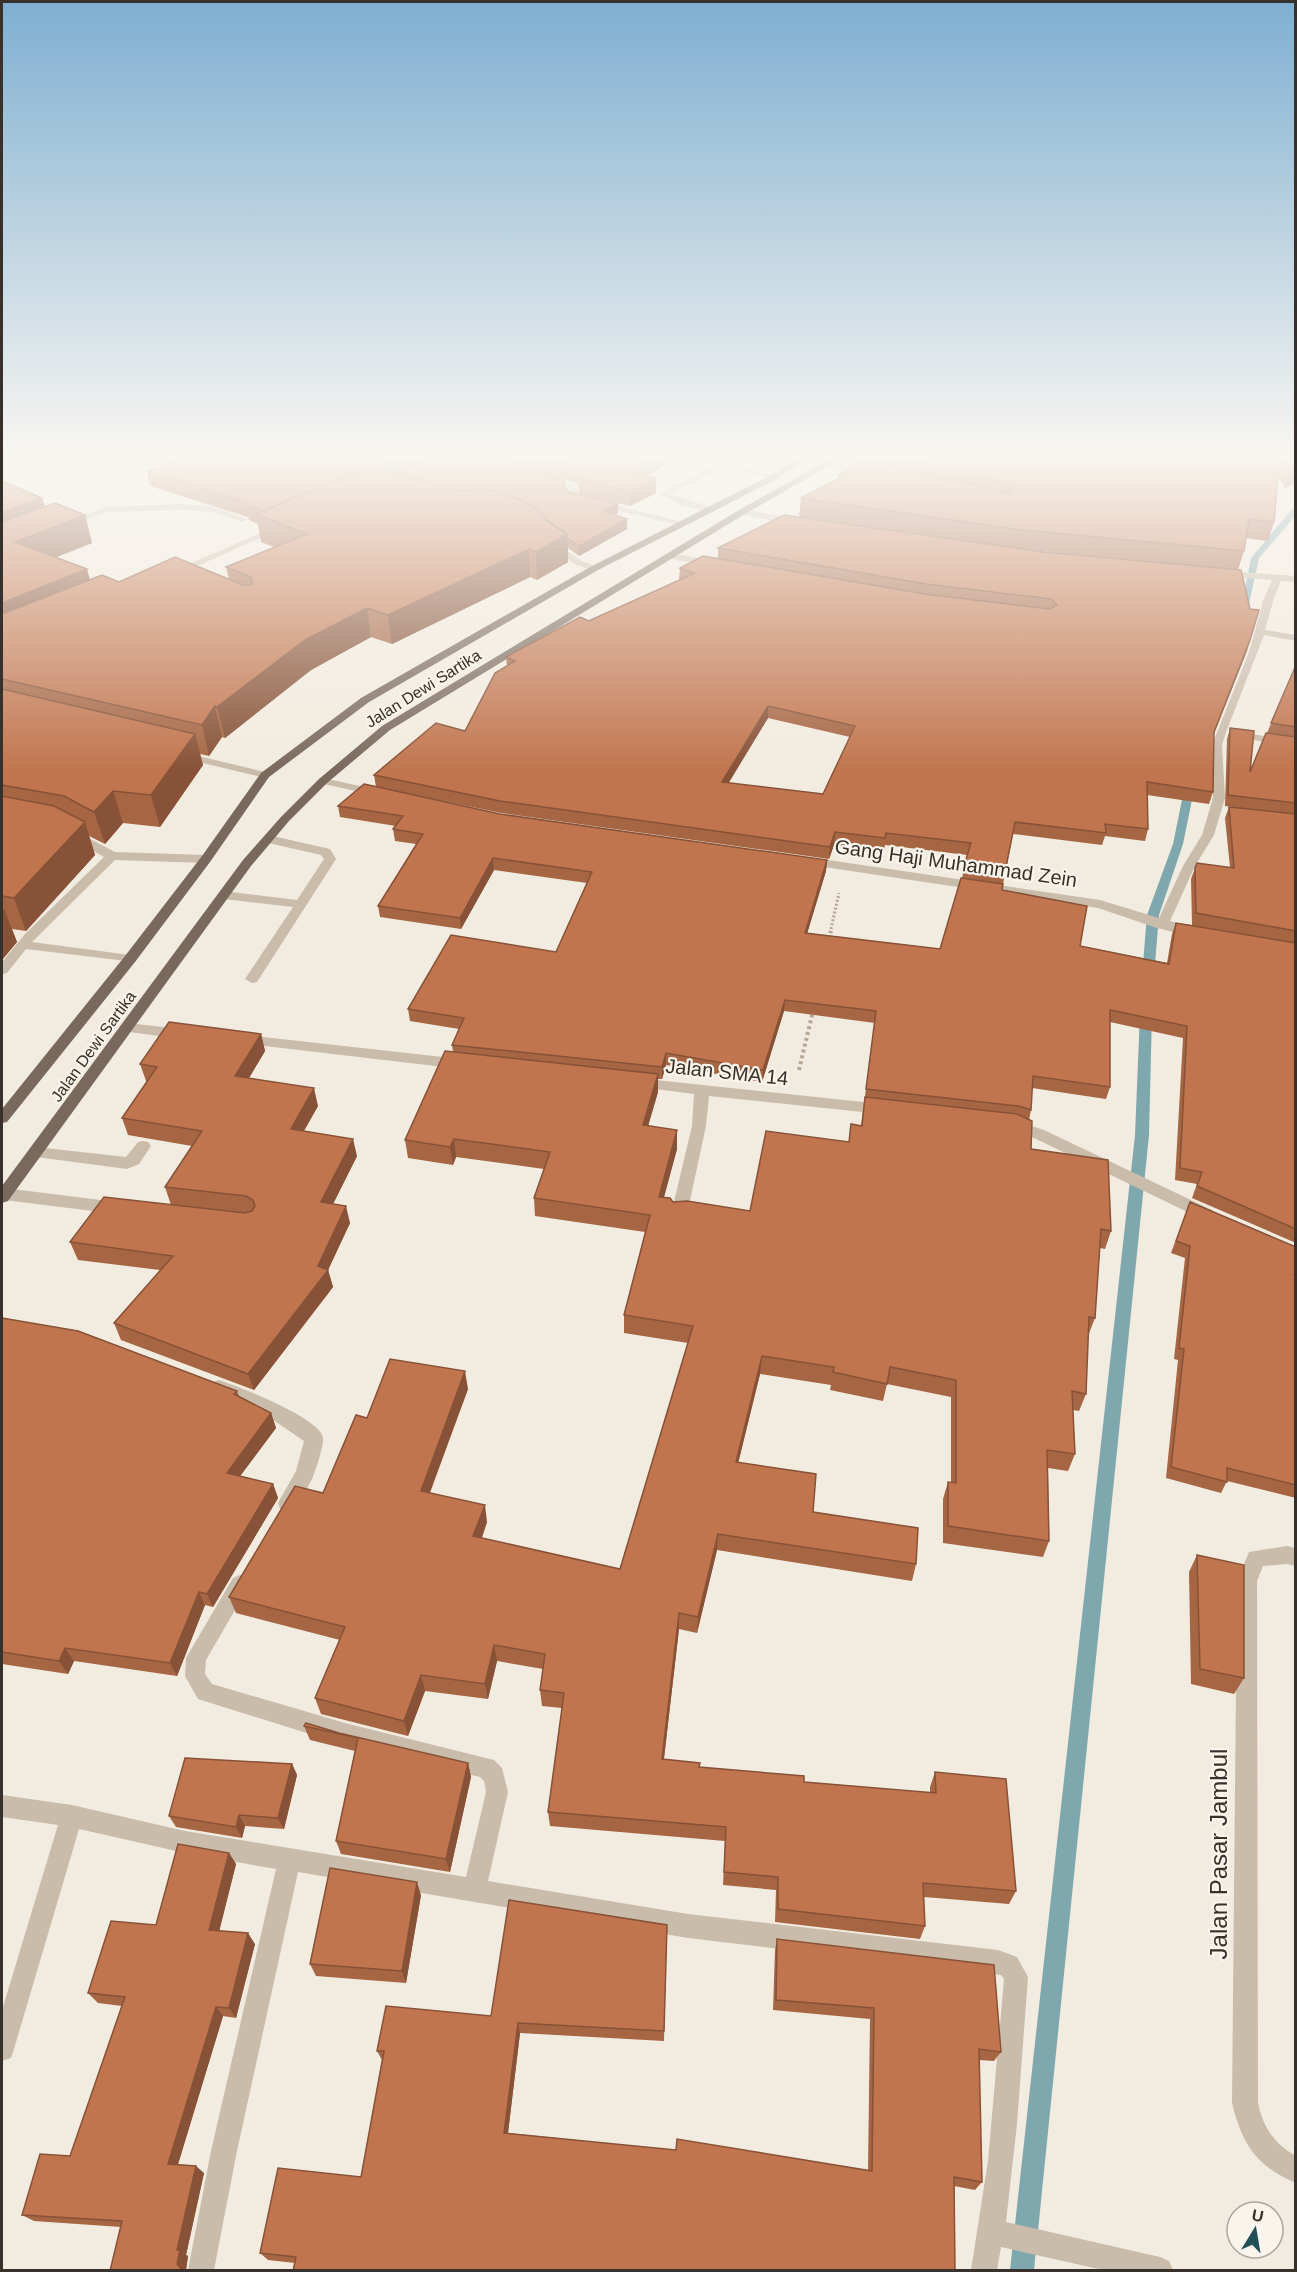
<svg xmlns="http://www.w3.org/2000/svg" width="1297" height="2272" font-family="Helvetica,sans-serif">
<rect width="100%" height="100%" fill="#f2ebdf"/>
<g fill="none" stroke-linecap="round" stroke-linejoin="round">
<path fill="#7fa8ae" fill-rule="evenodd" d="M1293,508H1296V515L1259,558L1247,613L1240,615L1251,558Z
M1190,782L1195,785L1183,844L1159,915L1154,976L1148,980L1142,976L1147,915L1173,844L1185,785Z
M1146,1009L1152,1013L1149,1135L1034,2270H1010L1135,1135L1140,1013Z"/>
<path stroke="#b6a795" stroke-width="3" stroke-dasharray="2 2" stroke-linecap="butt" d="M830,933L839,893"/>
<path stroke="#b6a795" stroke-width="4" stroke-dasharray="3 3" stroke-linecap="butt" d="M829,939L831,931
M799,1070L813,1011"/>
<path fill="#cabcab" fill-rule="evenodd" d="M673,454H689L778,477L774,479L722,467L671,494L713,508V512L710,513L681,505L660,494L714,465Z
M768,454H783L804,461L800,463Z
M824,463H830L869,475L865,477L824,467Z
M543,477L575,485L579,490L576,495L686,523L682,526L570,499L566,494L569,489L543,481Z
M183,504L213,507L247,519L243,522L212,512L183,510L107,512L70,526L63,524L106,507Z
M742,509L795,519L799,522L795,525L739,514L738,512Z
M276,526L283,528L177,575L169,573Z
M551,540L582,561L600,568L595,571L576,565L548,545V541Z
M670,553L713,561L718,564L713,567L667,558V554Z
M1224,571L1296,576V582L1281,581L1274,598L1265,630L1296,635V641L1264,635L1226,732L1222,745L1225,798L1214,835L1195,866L1170,921L1199,930L1200,933L1199,936L1194,937L1157,928L1098,908L804,864V858L808,857L1100,900L1159,918L1183,866L1202,835L1213,798L1212,745L1249,652L1264,598L1272,580L1221,576L1219,574Z
M1233,731L1296,741V747L1229,736V732Z
M182,752L269,773L271,775L265,778L178,757L176,755Z
M323,778L383,791L385,793L379,796L319,783V779Z
M75,831L115,852L206,855L212,859L206,863L115,860L32,942L130,955L135,956L137,959L135,962L26,949L7,973L2,974V962L25,934L104,857L71,838L69,835Z
M268,835L330,849L336,859L257,982L252,983L245,979L293,907L224,899L218,895L224,891L297,900L324,859L321,855L264,842V836Z
M127,1023L181,1029L188,1034L181,1039L122,1031L120,1028Z
M244,1035L461,1059L468,1064L461,1069L239,1043L237,1040Z
M637,1078L882,1104L889,1109L882,1114L709,1096L706,1126L687,1214L685,1218H673L671,1214L692,1126L694,1094L632,1086L630,1083Z
M1013,1120L1044,1130L1212,1210L1214,1214L1212,1218H1200L1034,1138L1008,1129L1006,1125L1008,1121Z
M143,1141L148,1142L151,1146L139,1164L127,1169L36,1157L31,1156L28,1152L31,1148L36,1147L126,1157L138,1142Z
M4,1188L117,1202L123,1204L125,1208L123,1212L117,1214L4,1200L2,1199V1189Z
M219,1380C237,1386 321,1418 323,1438C324,1446 315,1472 312,1479C306,1490 299,1507 287,1511L280,1509L278,1503L296,1471L304,1441L263,1413L213,1392L210,1387L213,1382Z
M1287,1546L1296,1548V1566L1287,1564L1263,1566L1257,1581L1258,2103C1263,2127 1274,2144 1296,2156V2183C1256,2166 1242,2144 1232,2103L1237,1581L1249,1552Z
M240,1575L247,1578L250,1584L206,1660L205,1674L212,1684L345,1723L494,1760L502,1768L508,1792L488,1881L688,1914L998,1950L1017,1957L1028,1977L1017,2124L1006,2222L1160,2257L1169,2261L1173,2270H1103L1001,2247L997,2270H971L988,2161L1004,1979L1001,1975L688,1938L298,1872L237,2151L214,2270H188L211,2151L276,1869L185,1853L79,1829L14,2049L11,2058L2,2061V2010L58,1825L2,1817V1795L72,1805L185,1831L466,1877L486,1792L484,1781L480,1777L345,1745L198,1699L185,1676L186,1658L233,1578Z"/>
<path fill="#79695c" fill-rule="evenodd" d="M804,454H814L777,479L598,570L369,702L269,777L210,862L135,962L7,1122L2,1123V1109L125,956L202,856L261,773L361,698L592,566L771,475Z
M839,454H849L745,514L390,730L327,783L289,821L251,866L8,1201L2,1203V1186L243,860L281,817L319,779L382,726L739,510Z"/>
</g>
<path fill="#a66543" fill-rule="evenodd" d="M481,454H680V458L647,475L656,493L630,506L618,503V513L614,515L627,519V529L579,556L568,548V562L537,580L530,577L392,644L371,637L311,670L225,738L222,737L209,756L200,754L203,765L160,827L123,823L105,844L89,836L95,855L26,931L12,929L17,942L2,960V481L42,498L45,507L85,515L92,543L56,557L90,580L119,582L229,579L226,567L274,547L261,542L258,524L249,520L248,517L150,486L147,471L401,472L565,481V487L569,492L617,503L579,494V487L576,483Z
M875,454H1296L1295,484L1284,488L1278,476L1274,522L1268,541L1246,538L1244,551L1238,570L1247,651L1213,735V792L1209,804L1147,795L1148,829L1145,841L1105,836L1102,845L1013,834L1003,884L962,878L967,855L885,845L884,851L834,845L829,859L501,813L376,787L374,775L465,731L507,666L506,657L681,579H679L680,568L718,558V548L799,517L801,498L839,479V475L874,463ZM1030,550L1186,565L1044,552ZM768,718L850,737L823,794L728,783Z
M1296,665V1243L1192,1198L1197,1184L1175,1180L1183,1038L1110,1022V1087L1106,1099L1032,1088L1031,1110L1029,1120L1031,1149L1111,1231L1105,1249L1100,1248L1095,1318L1088,1336L1086,1394L1079,1411L1073,1410L1075,1454L1068,1471L1048,1468L1049,1541L1043,1557L943,1543V1499L948,1482H951V1397L887,1384L883,1401L830,1390L831,1385L760,1374L738,1463L813,1512L916,1564L912,1581L717,1550L697,1633L679,1629L664,1759L699,1767L804,1782L930,1793V1787L935,1772L1016,1891L1009,1904L924,1897L925,1926L920,1939L775,1922L776,1890L723,1885L725,1841L550,1826L548,1812L562,1708L542,1706L540,1690L543,1669L497,1661L488,1699L425,1691L408,1736L321,1714L315,1698L340,1640L236,1613L229,1597L323,1493L367,1418L468,1389L430,1493L487,1522L482,1538L620,1569L688,1343L624,1333V1315L645,1232L535,1216L534,1198L544,1169L456,1157L453,1165L408,1158L405,1140L453,1052L452,1045L459,1029L410,1021L408,1009L556,952L587,883L494,870L461,929L380,917L378,906L416,844L395,841L393,829L396,826L340,817L338,806L500,814L827,860L826,871L807,933L940,949L1002,890L1080,946L1167,963L1172,934L1176,923L1192,925L1191,879L1195,868L1230,867L1225,818L1229,807L1246,809L1225,806L1227,739L1230,728L1250,772L1267,733ZM784,1011L875,1023L861,1125L849,1142L750,1211L673,1202L664,1197L677,1149V1130L648,1126L658,1092V1079H662L666,1065L762,1082Z
M261,1034L265,1051L249,1078L318,1106L304,1131L357,1156L333,1204L350,1223L328,1270L333,1287L254,1390L121,1340L114,1323L160,1270L78,1260L70,1242L171,1205L165,1187L192,1146L128,1135L122,1118L147,1082L146,1081L140,1064Z
M1190,1202L1296,1275V1498L1227,1481L1221,1493L1166,1478L1178,1360L1174,1359L1185,1258L1171,1253Z
M2,1318L237,1391L239,1396L271,1413L276,1428L240,1476L273,1484L278,1498L213,1607L205,1605L177,1676L74,1661L68,1674L2,1664Z
M1197,1555L1244,1678L1234,1694L1191,1684L1189,1572Z
M304,1726L339,1733L468,1763L471,1777L450,1872L341,1854L336,1841L355,1751L310,1740Z
M292,1764L297,1775L284,1829L245,1826L242,1838L176,1827L169,1816Z
M229,1853L236,1864L219,1931L255,1944L236,2018L223,2016L178,2164L204,2173L186,2255L188,2256L186,2270L121,2227L34,2221L22,2215L70,2156L122,2006L98,2003L88,1993L156,1925Z
M421,1895L406,1983L316,1976L310,1964Z
M667,1925L664,2041L520,2033L508,2133L868,2170L870,2019L773,2010L775,1950L777,1939L1001,2052L994,2061L979,2060L982,2182L975,2190L954,2186L295,2263L268,2260L260,2253L361,2177L382,2060L377,2051L491,2016Z"/>
<path fill="#875237" d="M406,454H444L276,522L263,511Z
M659,454H680V458L629,485V470Z
M1296,468L1295,484L1284,488L1290,470Z
M656,478V493L630,506V491Z
M42,498L50,525L2,543V512Z
M618,503V513L603,521V511Z
M85,515L92,543L24,570L15,542Z
M627,519V529L579,556V546Z
M567,534L568,562L537,580L536,552Z
M529,549L530,577L392,644L388,615Z
M87,569L95,598L2,637V603Z
M367,608L371,637L311,670L225,738L217,707L305,640Z
M1250,640L1247,651L1210,744L1214,732Z
M215,706L222,737L209,756L202,725Z
M768,706V718L722,794V782Z
M195,734L203,765L160,827L151,795Z
M113,791L123,823L105,844L94,812Z
M85,822L95,855L26,931L14,898Z
M835,832L834,845L829,859L830,847Z
M493,858L494,870L461,929L460,918Z
M827,860L826,871L804,944L805,933Z
M4,909L17,942L2,960V911Z
M785,1000L784,1011L762,1082L763,1070Z
M261,1034L265,1051L240,1093L235,1076Z
M666,1053V1065L662,1079V1067Z
M658,1074V1092L643,1143V1125Z
M314,1088L318,1106L295,1146L291,1129Z
M677,1130V1149L659,1215V1197Z
M353,1139L357,1156L325,1220L321,1202Z
M454,1139L456,1157L453,1165L450,1147Z
M346,1206L350,1223L328,1270L333,1287L254,1390L248,1374L318,1266Z
M762,1356L760,1374L734,1480L736,1462Z
M465,1371L468,1389L424,1507L421,1491Z
M271,1413L276,1428L232,1487L227,1473Z
M273,1484L278,1498L213,1607L207,1594Z
M485,1505L487,1522L476,1552L473,1536Z
M718,1534L717,1550L697,1633L698,1617Z
M199,1592L205,1605L177,1676L170,1663Z
M679,1613V1629L662,1774V1759Z
M494,1645L497,1661L488,1699L485,1684Z
M65,1648L74,1661L68,1674L59,1661Z
M421,1675L425,1691L408,1736L404,1721Z
M468,1763L471,1777L450,1872L446,1859Z
M292,1764L297,1775L284,1829L278,1818Z
M239,1815L245,1826L242,1838L236,1827Z
M229,1853L236,1864L217,1940L209,1930Z
M417,1882L421,1895L406,1983L402,1971Z
M248,1933L255,1944L236,2018L229,2008Z
M216,2007L223,2016L176,2171L168,2164Z
M518,2023L520,2033L507,2141L504,2133Z
M196,2166L204,2173L186,2255L188,2256L186,2270L187,2271H180L177,2264V2250Z"/>
<path fill="#c1754e" stroke="#875237" stroke-width="1.5" fill-rule="evenodd" d="M190,454H406L375,467L371,466L263,511L246,505L245,502L147,471Z
M447,454H477L565,481L563,485L569,492L618,503L603,511L627,519L579,546L567,538V534L544,518L540,511L519,499L480,487L465,491L450,489L397,473Z
M529,454H659L629,470L656,478L630,491L579,479L581,475L575,468Z
M879,454H1296V468L1290,470L1283,456L1279,466L1274,522L1249,519L1244,551L1022,530L801,498L843,476L839,475L864,460L1010,494L1014,490L1012,485Z
M371,466L450,489L465,491L480,487L519,499L540,511L545,520L567,534L536,552L529,549L388,615L367,608L305,640L217,707L215,706L202,725L2,679V614L102,575L119,582L175,557L243,585H252L251,577L226,567L307,534L256,514Z
M2,481L42,498L2,512Z
M55,503L85,515L15,542L87,569L2,603V522Z
M784,515L1044,552L1241,570L1250,609L1259,610L1250,640L1214,732L1213,792L1147,782L1148,829L1105,824L1106,833L1015,822L1005,872L964,866L971,843L886,833L885,838L835,832L830,847L500,801L374,775L436,723L465,731L495,673L515,661L506,657L580,617L589,621L695,573L680,568L703,556L925,594L1050,609L1057,605L1051,599L926,584L718,548ZM768,706L855,726L823,794L722,782Z
M1296,665V727L1271,723Z
M2,689L195,734L151,795L113,791L94,812L64,796L2,785Z
M1230,728L1254,731L1250,772L1266,733L1296,737V803L1228,795Z
M364,784L500,814L827,860L805,933L940,949L961,878L1003,884L1002,890L1087,906L1080,946L1169,964L1176,923L1296,943V1229L1197,1186L1202,1172L1180,1168L1187,1026L1110,1010V1087L1033,1076L1031,1110L1019,1106L866,1089L876,1011L785,1000L763,1070L666,1053L662,1067L452,1045L464,1018L408,1009L451,935L556,952L592,872L493,858L460,918L378,906L423,834L393,829L403,816L338,806Z
M2,796L54,806L85,822L14,898L2,896Z
M1229,807L1296,814V931L1196,913L1195,868L1197,863L1234,868Z
M169,1022L261,1034L235,1076L314,1088L291,1129L353,1139L321,1202L346,1206L318,1266L328,1270L248,1374L114,1323L173,1256L70,1242L104,1197L245,1213L252,1211L255,1206L253,1200L246,1196L165,1187L202,1131L122,1118L157,1067L140,1064Z
M445,1051L658,1074L643,1125L677,1130L659,1197L670,1198L673,1202L687,1201L750,1211L766,1131L849,1142L851,1124L862,1126L865,1097L1017,1114L1032,1121L1031,1149L1108,1160L1111,1231L1101,1229L1095,1318L1089,1317L1086,1394L1072,1391L1075,1454L1047,1450L1049,1541L948,1526V1482L956,1483V1380L890,1367L887,1384L833,1372L834,1367L762,1356L736,1462L816,1474L813,1512L918,1528L916,1564L718,1534L698,1617L679,1613L662,1759L700,1763L699,1767L804,1776V1782L936,1793L935,1772L1006,1779L1016,1891L923,1883L925,1926L778,1909V1877L724,1872L726,1827L548,1812L564,1693L540,1690L545,1654L494,1645L485,1684L421,1675L404,1721L315,1698L345,1627L229,1597L295,1486L323,1493L356,1415L367,1418L390,1359L465,1371L421,1491L485,1505L473,1536L620,1569L693,1326L624,1315L650,1215L534,1198L550,1152L454,1139L450,1147L405,1140Z
M1190,1202L1296,1247V1270L1294,1275H1296V1485L1227,1468V1482L1171,1467L1184,1349L1179,1348L1190,1246L1176,1241Z
M2,1318L78,1331L237,1391L234,1394L271,1413L227,1473L273,1484L207,1594L199,1592L170,1663L65,1648L59,1661L2,1652Z
M1197,1555L1244,1565V1678L1200,1669Z
M306,1723L339,1733L468,1763L446,1859L336,1841L358,1738L304,1726Z
M185,1758L292,1764L278,1818L239,1815L236,1827L169,1816Z
M178,1844L229,1853L209,1930L248,1933L229,2008L216,2007L168,2164L196,2166L177,2250H180L177,2264L180,2267V2271H110L122,2221L22,2215L40,2154L70,2156L125,1997L88,1993L111,1921L156,1925Z
M330,1868L417,1882L402,1971L310,1964Z
M509,1900L667,1925L664,2031L518,2023L504,2133L676,2150L677,2139L872,2171L874,2008L776,2000L777,1939L994,1965L1001,2052L979,2049L982,2182L954,2177L955,2271H293L296,2257L260,2253L278,2168L361,2177L384,2051H377L386,2006L491,2016Z"/>
<linearGradient id="sky" x2="0" y2="1"><stop stop-color="#7eafd1"/><stop offset="0.59" stop-color="#f9f6f1"/><stop offset="1" stop-color="#f9f6f1" stop-opacity="0"/></linearGradient>
<rect width="1297" height="772" fill="url(#sky)"/>
<g text-anchor="middle" stroke-width="4.5" stroke-linejoin="round" paint-order="stroke">
<g font-size="16" fill="#38302a" stroke="#faf5ec">
<text transform="translate(423 688) rotate(-32)" y="6">Jalan Dewi Sartika</text>
<text transform="translate(93 1046) rotate(-54)" y="6">Jalan Dewi Sartika</text>
</g>
<g font-size="20" fill="#38302a" stroke="#faf5ec">
<text transform="translate(956 863) rotate(8)" y="7">Gang Haji Muhammad Zein</text>
<text transform="translate(727 1072) rotate(6)" y="7">Jalan SMA 14</text>
</g>
<g font-size="24" fill="#38302a" stroke="#faf5ec">
<text transform="translate(1219 1854) rotate(-90)" y="8">Jalan Pasar Jambul</text>
</g>
</g>
<rect width="1297" height="2272" fill="none" stroke="#38302a" stroke-width="6"/>
<g transform="translate(1255 2230) rotate(11)"><circle r="28" fill="#faf5ec" stroke="#aca69e" stroke-width="1.5"/>
<path d="M0-4.5L10 22L0 15L-10 22Z" fill="#214f58"/>
<text y="-9" font-size="16" font-weight="bold" text-anchor="middle" fill="#38302a">U</text>
</g>
</svg>
